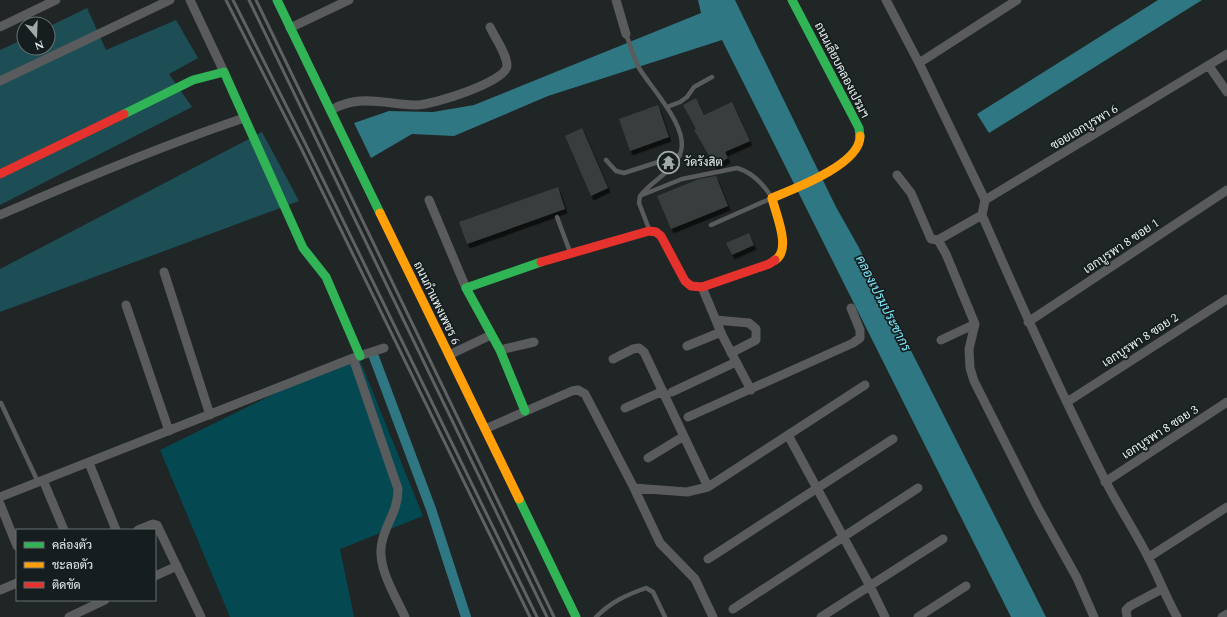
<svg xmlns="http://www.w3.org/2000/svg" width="1227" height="617" font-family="Spectral,Sarabun,serif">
<defs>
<filter id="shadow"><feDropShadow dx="2.5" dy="4.5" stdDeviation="0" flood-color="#0009"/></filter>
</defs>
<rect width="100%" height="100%" fill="#202526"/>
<path fill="#044952" d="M357,353L423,516L340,549L354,617H230L160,450Z"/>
<path fill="#1d4e55" d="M87,8L106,50L176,20L198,58L169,74L192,107L0,205V50L24,39V48H48V27Z
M262,132L299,201L0,312V269Z"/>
<path fill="#2f7782" d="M698,0H735L836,207L858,246L1046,617H1011L722,40L548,96L454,136L412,134L371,158L354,123L389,111L433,112L474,105L701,13Z
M1158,0H1202L989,133L977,114Z"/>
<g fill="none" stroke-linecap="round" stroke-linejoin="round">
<path stroke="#2f7782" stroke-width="10" d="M374,357L431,509L466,617"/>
</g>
<path fill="#393d3e" filter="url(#shadow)" d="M696,98L704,115L732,102L750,141L725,152L728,158L715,166L694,130L696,129L683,105Z
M658,105L669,137L630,151L619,119Z
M582,128L608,188L591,196L565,136Z
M716,176L728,206L671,229L657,196L699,179Z
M558,187L565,209L467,244L459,222Z
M749,233L754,245L732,255L726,243Z"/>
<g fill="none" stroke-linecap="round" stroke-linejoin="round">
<path stroke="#595b5c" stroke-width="4.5" d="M626,34C630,45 634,58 639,68C651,88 691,129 680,154C673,172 651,181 640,196L639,203L649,229
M667,107L680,102L687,97L694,87L712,77
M606,160L616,171L624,173L680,155
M642,195L682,179L737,168C752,172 764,185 772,198L711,225
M557,217L570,252
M1,403L38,482
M596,617C611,602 626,595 646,588L653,592L665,617"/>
<path stroke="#595b5c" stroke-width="9" d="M190,0L224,72
M616,0L626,34
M886,0L919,63L985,200
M0,27L56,0
M290,28L349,0
M919,63L1017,0
M1209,66L1227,92
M0,81L170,0
M330,110C337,107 345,103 353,102C372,98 397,105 417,105C432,105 506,82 507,66C507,54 495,38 490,27
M897,175L911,193L931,239L938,240L946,254L975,324L969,349L970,368L974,381L1038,508L1077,578L1094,617
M429,200L466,288
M0,215C80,180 161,146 244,118
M982,215C1021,305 1061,393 1105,480C1118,506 1135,531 1148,557C1158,576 1166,597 1177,617
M982,215L985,200L1227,54
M938,240L982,215
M164,272L210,415
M702,287L722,335L751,390
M126,305L169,431
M716,320L749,323L756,329V340L731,353
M1028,322L1227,190
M941,340L975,324
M687,346L721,332
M500,350L534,342
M449,355L491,335
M353,358L398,489C398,512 386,522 382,542C376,566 395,595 405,617
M613,359L633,349L639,348L644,352L708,487
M672,392L736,362
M1067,402L1227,299
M625,408L663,391
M688,417L853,343L860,338V330L851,308
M485,429L572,391L578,390L585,394L634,488L660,543L695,579L713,617
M788,435L870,586L885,617
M648,458L684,436
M89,463L116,530
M43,480L64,530
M1105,482L1227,402
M634,488L687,492L708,487L865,385
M0,497L353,358L384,348
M0,504L17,546
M138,530L153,524L157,525L201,617
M1149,557L1227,507
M708,559L893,439
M155,576L177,566
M0,590L17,583
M733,609L918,488
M69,617L105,600
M821,617L943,539
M918,617L966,586
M1127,617L1126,610L1130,606L1162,589
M1222,617L1227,614"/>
<path stroke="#30b455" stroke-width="9" d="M277,0L380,213
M792,0L859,128L860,136
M124,114L193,80L224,72L303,248L326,277L360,356
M525,411L500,350L466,288L541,262
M519,499L576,617"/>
<path stroke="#ff9f0a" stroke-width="9" d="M380,213L519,499
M775,260C792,250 776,215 772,198C794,189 861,164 860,136"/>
<path stroke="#e5322d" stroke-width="9" d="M0,174L124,114
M541,262L649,231L656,232L661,236L685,281L691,286L702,287L769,264L775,260"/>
<path stroke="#5f6162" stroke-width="3" d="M226,0L301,148L530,617
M233,0L306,145L537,617
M249,0L547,617
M256,0L554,617"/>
</g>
<defs>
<symbol id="temple-ring" viewBox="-11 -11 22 22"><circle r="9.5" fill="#151d1e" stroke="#a3a8a9" stroke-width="1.5"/><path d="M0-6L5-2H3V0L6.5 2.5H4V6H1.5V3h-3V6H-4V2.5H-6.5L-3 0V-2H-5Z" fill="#a3a8a9"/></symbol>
</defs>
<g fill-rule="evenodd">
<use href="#temple-ring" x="656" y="150" width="25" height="25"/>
</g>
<g text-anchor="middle" stroke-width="3.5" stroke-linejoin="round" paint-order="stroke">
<g font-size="12" fill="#e9eff0" stroke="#151d1e">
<text transform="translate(842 70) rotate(63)" y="4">ถนนเลียบคลองเปรมฯ</text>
<text transform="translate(1084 127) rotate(-31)" y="4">ซอยเอกบูรพา 6</text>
<text transform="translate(1121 246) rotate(-34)" y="4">เอกบูรพา 8 ซอย 1</text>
<text transform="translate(437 303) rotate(64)" y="4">ถนนกำแพงเพชร 6</text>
<text transform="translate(1140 340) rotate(-33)" y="4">เอกบูรพา 8 ซอย 2</text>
<text transform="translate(1160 432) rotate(-33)" y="4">เอกบูรพา 8 ซอย 3</text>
</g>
<g font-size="12" fill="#e9eff0" stroke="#151d1e" text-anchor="start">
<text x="684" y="166">วัดรังสิต</text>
</g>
<g font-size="13" font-style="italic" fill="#7ee8fa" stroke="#151d1e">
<text transform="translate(884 303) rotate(63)" y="5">คลองเปรมประชากร</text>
</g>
</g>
<rect x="16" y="529" width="140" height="72" fill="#151d1e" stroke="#6a7172"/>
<rect x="24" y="542" width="20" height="6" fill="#30b455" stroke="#6a7172"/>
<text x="52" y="549" font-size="12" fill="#e9eff0">คล่องตัว</text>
<rect x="24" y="562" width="20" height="6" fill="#ff9f0a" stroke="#6a7172"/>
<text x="52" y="569" font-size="12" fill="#e9eff0">ชะลอตัว</text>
<rect x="24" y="582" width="20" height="6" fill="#e5322d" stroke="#6a7172"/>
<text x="52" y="589" font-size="12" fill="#e9eff0">ติดขัด</text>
<g transform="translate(36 36) rotate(161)"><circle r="19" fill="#151d1e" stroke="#6a7172"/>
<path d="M0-3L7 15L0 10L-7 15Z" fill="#a3a8a9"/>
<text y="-6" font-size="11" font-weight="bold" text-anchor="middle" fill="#e9eff0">N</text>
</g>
</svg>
